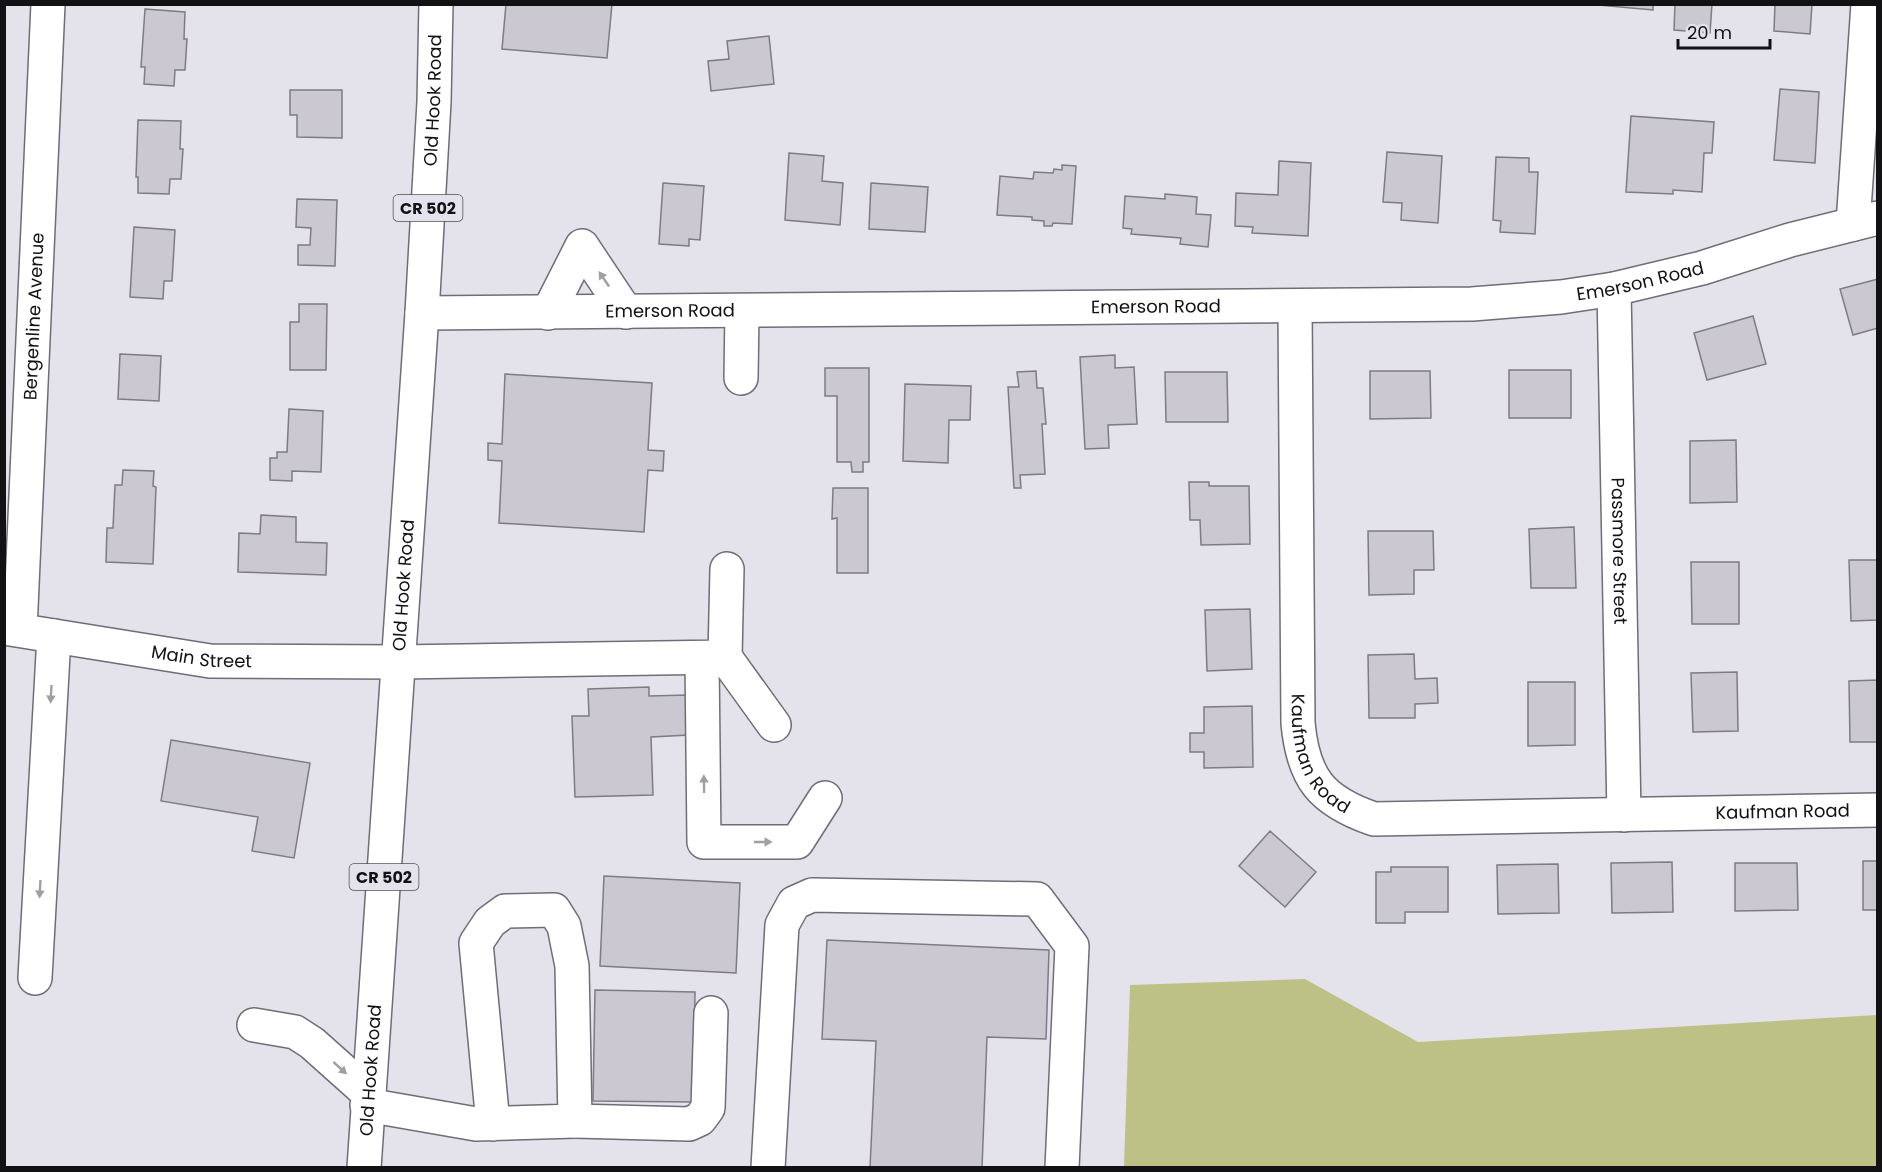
<svg xmlns="http://www.w3.org/2000/svg" width="1882" height="1172" font-family="Poppins,sans-serif">
<rect width="100%" height="100%" fill="#e4e2eb"/>
<path fill="#bdc185" d="M1305,979L1418,1042L1877,1015V1167H1124L1130,985Z"/>
<path fill="#cbc8d1" stroke="#7e7b84" stroke-width="1.5" d="M506,4H612L607,58L502,49Z
M1587,4H1653V10Z
M1675,4H1712L1710,33L1674,30Z
M1775,4H1812L1810,34L1774,31Z
M145,9L185,12L184,39H187L185,70H175L174,86L144,84L145,67H141Z
M769,36L774,84L711,91L708,61L729,59L727,41Z
M1780,89L1819,92L1815,163L1774,160Z
M290,90H342V138L297,137V115H290Z
M1631,116L1714,122L1712,153H1704L1702,192L1673,190V194L1626,192Z
M138,120L181,121L180,149H183L181,179H170L169,194L138,193V177H136Z
M1387,152L1442,156L1438,223L1401,220L1402,203L1383,202Z
M789,153L824,156L822,181L843,183L840,225L785,220Z
M1496,157L1529,158V172H1538L1535,234L1500,232L1501,221L1493,220Z
M1279,161L1311,163L1308,236L1252,233L1253,227L1235,226L1236,193L1278,195Z
M1062,165L1076,166L1072,224L1053,223L1052,226H1044V221L1032,220V217L997,215L1000,176L1033,179L1034,172L1053,173L1054,169L1062,170Z
M663,183L704,186L700,240L689,239V246L659,244Z
M871,183L928,187L925,232L869,229Z
M1165,194L1197,197L1196,214L1211,215L1208,247L1180,244L1181,238L1131,234L1132,229L1123,228L1125,196L1165,199Z
M297,199L337,200L335,266L298,265V245H310L311,228L296,227Z
M134,227L175,230L172,281H164L163,299L130,297Z
M1878,279V328L1853,335L1840,289Z
M299,304H327L326,370H290V322H299Z
M1753,316L1766,364L1707,380L1694,333Z
M120,354L161,356L159,401L118,399Z
M1115,355V368L1134,367L1137,424L1108,425L1109,448L1085,449L1080,357Z
M825,368H869V462H863V472H852L851,462H837V396H825Z
M1509,370H1571V418H1509Z
M1036,371L1037,388H1043L1046,424H1042L1045,474L1020,475L1021,488H1014L1008,387H1019L1017,372Z
M1370,371H1430L1431,418L1370,419Z
M1165,372H1227L1228,422H1166Z
M505,374L652,383L648,450L664,451L663,471L648,470L644,532L499,523L502,461L488,460V443L502,444Z
M905,384L971,386L970,420H949L948,463L903,461Z
M289,409L323,411L321,472L292,471V481L270,480V458H277V452H287Z
M1736,440L1737,502L1690,503V441Z
M123,470L154,471L153,486L156,487L153,564L106,562L107,528H113L115,485H122Z
M1189,482H1209V486H1249L1250,544L1201,545L1200,520H1190Z
M833,488H868V573H837V518L832,519Z
M261,515L296,517V542L327,543L326,575L238,572L239,533L260,534Z
M1574,527L1576,588H1531L1529,529Z
M1368,531H1433L1434,570H1414V594L1369,595Z
M1849,560H1878V620L1851,621Z
M1691,562H1739V624H1692Z
M1250,609L1252,669L1207,671L1205,610Z
M1414,654L1415,679L1437,678L1438,703L1415,704V718H1369L1368,655Z
M1737,672L1738,731L1693,732L1691,673Z
M1878,680V742H1850L1849,681Z
M1528,682H1575V745L1528,746Z
M649,687V696L688,695L689,735L651,737L653,795L575,797L572,716H589L588,689Z
M1252,706L1253,767L1204,768V752H1190V733H1204V707Z
M171,740L310,763L294,858L252,851L258,817L161,801Z
M1270,831L1316,872L1285,907L1239,866Z
M1863,861H1878V910H1863Z
M1672,862L1673,912L1612,913L1611,863Z
M1735,863H1797L1798,910L1735,911Z
M1558,864L1559,913L1498,914L1497,865Z
M1391,867H1448V912H1405V923H1376V872H1391Z
M604,876L740,883L736,973L600,966Z
M827,940L1049,950L1046,1039L987,1037L982,1168H870L876,1041L822,1039Z
M595,990L695,992L693,1102L593,1101Z"/>
<g fill="none" stroke-linecap="round" stroke-linejoin="round">
<defs>
<g id="minor">
<path d="M1853,224L1868,4"/>
<path id="s1" d="M1614,289L1624,815"/>
<path id="s2" d="M1295,307L1298,723C1303,778 1321,801 1374,819L1878,810"/>
<path id="s3" d="M422,313L1472,304L1561,297L1614,289L1702,268L1790,240L1878,218"/>
<path d="M548,313L582,246L626,312"/>
<path d="M741,378L742,311"/>
<path id="s4" d="M4,628L210,661L399,662L725,657L727,569"/>
<path id="s5" d="M20,630L48,4"/>
<path d="M725,657L774,725"/>
<path d="M702,658L704,842H797L825,798"/>
<path d="M35,978L54,636"/>
<path d="M254,1025L295,1032L312,1043L368,1093"/>
<path d="M367,1105L476,1124L575,1121L572,966L564,926L554,910L505,911L490,922L476,943L493,1124"/>
<path d="M575,1121L689,1124L700,1119L708,1108L711,1013"/>
<path d="M768,1168L782,925L794,903L812,895L1037,899L1072,946L1062,1168"/>
</g>
<g id="major">
<path id="s6" d="M364,1168L422,313L434,102L436,4"/>
</g>
</defs>
<use href="#minor" stroke="#6f6d75" stroke-width="36"/>
<use href="#major" stroke="#6f6d75" stroke-width="36"/>
<use href="#minor" stroke="#fff" stroke-width="33"/>
<use href="#major" stroke="#fff" stroke-width="33"/>
</g>
<defs><path id="oneway-solid" d="M-6-.8H1V-3.2L6.5 0L1 3.2V.8H-6Z" transform="scale(1.5)"/></defs>
<g fill="#a0a0a1">
<use href="#oneway-solid" transform="translate(604 279) rotate(-124)"/>
<use href="#oneway-solid" transform="translate(51 694) rotate(93)"/>
<use href="#oneway-solid" transform="translate(704 784) rotate(-91)"/>
<use href="#oneway-solid" transform="translate(763 842)"/>
<use href="#oneway-solid" transform="translate(40 889) rotate(93)"/>
<use href="#oneway-solid" transform="translate(340 1068) rotate(42)"/>
</g>
<g text-anchor="middle" stroke-width="5" stroke-linejoin="round" paint-order="stroke">
<g fill="#e4e2eb" stroke="#515054" stroke-width="1.5">
<rect x="393.5" y="195" width="69" height="26" rx="4.5"/>
<rect x="349.5" y="864" width="69" height="26" rx="4.5"/>
</g>
<g font-size="16" font-weight="bold" fill="#121114">
<text x="428" y="214">CR 502</text>
<text x="384" y="883">CR 502</text>
</g>
<g font-size="18" fill="#121114" stroke="#e4e2eb">
<text dy="6" stroke="none"><textPath href="#s6" startOffset="1070">Old Hook Road</textPath></text>
<text dy="6" stroke="none"><textPath href="#s3" startOffset="1220">Emerson Road</textPath></text>
<text dy="6" stroke="none"><textPath href="#s3" startOffset="734">Emerson Road</textPath></text>
<text dy="6" stroke="none"><textPath href="#s3" startOffset="248">Emerson Road</textPath></text>
<text dy="6" stroke="none"><textPath href="#s5" startOffset="314">Bergenline Avenue</textPath></text>
<text dy="6" stroke="none"><textPath href="#s1" startOffset="262">Passmore Street</textPath></text>
<text dy="6" stroke="none"><textPath href="#s6" startOffset="584">Old Hook Road</textPath></text>
<text dy="6" stroke="none"><textPath href="#s4" startOffset="200">Main Street</textPath></text>
<text dy="6" stroke="none"><textPath href="#s2" startOffset="454">Kaufman Road</textPath></text>
<text dy="6" stroke="none"><textPath href="#s2" startOffset="957">Kaufman Road</textPath></text>
<text dy="6" stroke="none"><textPath href="#s6" startOffset="98">Old Hook Road</textPath></text>
</g>
</g>
<rect width="1882" height="1172" fill="none" stroke="#121114" stroke-width="12"/>
<path d="M1678 39v9h92v-9" fill="none" stroke="#121114" stroke-width="3"/>
<text x="1687" y="39" font-size="18" fill="#121114" stroke="#e4e2eb" stroke-width="4.5" paint-order="stroke">20 m</text>
</svg>
